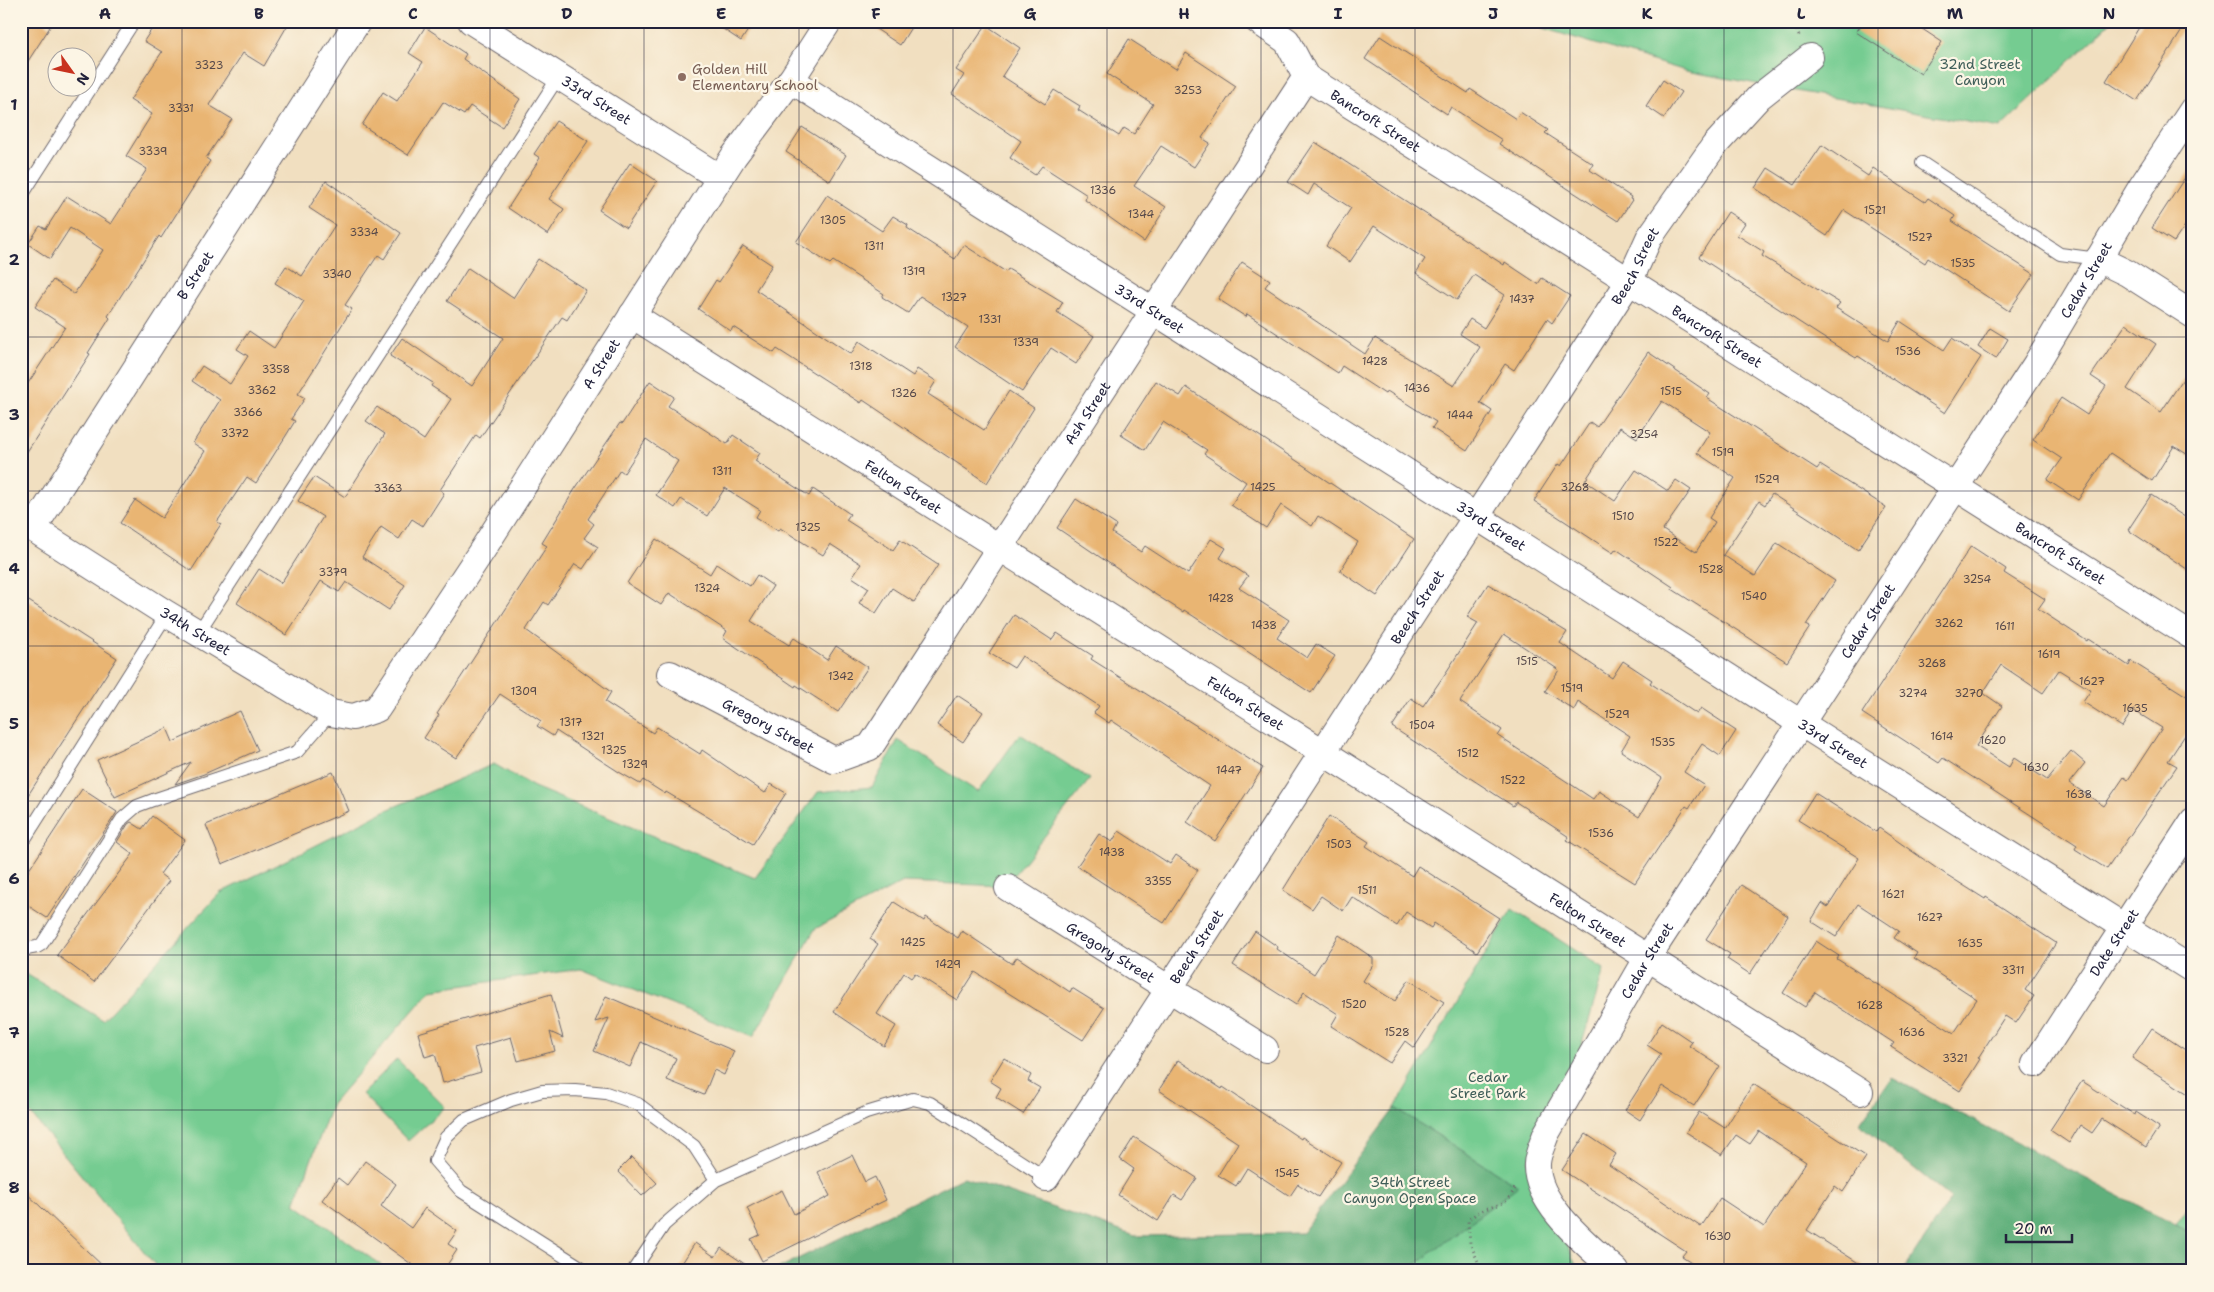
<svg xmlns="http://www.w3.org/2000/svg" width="2214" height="1292" font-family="'Shantell Sans',sans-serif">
<rect width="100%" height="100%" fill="#fcf5e5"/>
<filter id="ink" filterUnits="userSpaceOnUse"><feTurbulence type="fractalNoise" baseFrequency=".02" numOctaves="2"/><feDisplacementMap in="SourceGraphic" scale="10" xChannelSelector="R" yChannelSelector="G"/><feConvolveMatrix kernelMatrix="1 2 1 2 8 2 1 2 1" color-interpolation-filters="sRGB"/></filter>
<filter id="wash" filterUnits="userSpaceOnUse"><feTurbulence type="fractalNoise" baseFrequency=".0096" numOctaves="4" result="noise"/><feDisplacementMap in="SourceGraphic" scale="20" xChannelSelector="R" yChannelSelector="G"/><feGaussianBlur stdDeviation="1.12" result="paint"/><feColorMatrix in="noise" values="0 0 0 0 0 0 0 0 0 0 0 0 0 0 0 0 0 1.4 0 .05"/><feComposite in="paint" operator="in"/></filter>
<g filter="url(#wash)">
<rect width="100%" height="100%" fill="#f1dfc0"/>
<path fill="#75cc91" stroke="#4c7766" d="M1519,21H2112L2000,128L1686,71Z
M1020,734L1090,779L1005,886L903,882L815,929L753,1037L581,969L431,990L332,1104L295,1204L389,1271H160L30,1113L21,1107V971L103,1020L220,893L387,810L494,764L534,787L755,878L818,792L872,787L898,740L978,792Z
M1512,909L1604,969L1576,1064L1528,1162L1579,1271H1397L1412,1267L1504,1196L1513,1183L1395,1108Z
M397,1059L445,1107L408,1141L362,1094Z
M2193,1200V1234L2176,1225Z"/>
<path fill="#60b07b" stroke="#41695b" d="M1892,1078L2193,1234V1271H1903L1951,1198L1859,1124Z
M1395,1108L1518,1186L1412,1267L1397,1271H773L964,1177L1135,1236L1302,1233Z"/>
<g id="blocks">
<path fill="#e9b573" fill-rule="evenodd" d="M21,21H41L50,27L21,72Z
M157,21H290L264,66L243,53L209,105L232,119L206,158L210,161L161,238L159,236L108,316L110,318L88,353L90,354L21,461V394L65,327L35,307L53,280L74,294L103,250L70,228L50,259L28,244L40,226L46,229L67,196L111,224L147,169L126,156L152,114L130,100L162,52L144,41Z
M711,21H754L741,41Z
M864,21H915L900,45Z
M1864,21H1910L1942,42L1921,74L1856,32Z
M2143,21H2188L2137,101L2106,81Z
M986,25L1020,48L1002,76L1045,104L1054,90L1080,106L1078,110L1119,136L1124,128L1134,134L1153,104L1107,74L1129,39L1176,69L1186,53L1236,86L1202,138L1210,143L1194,167L1161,146L1134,186L1166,207L1144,242L1085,200L1087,195L1042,166L1035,175L1010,158L1021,141L952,94L964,75L956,70Z
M425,27L466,54L463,59L520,99L502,127L470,106L464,115L443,102L408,155L362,125L383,92L397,101L423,62L409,53Z
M1380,36L1468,93L1470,89L1516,119L1520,112L1548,130L1545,133L1593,164L1590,170L1631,197L1630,199L1632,200L1618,221L1499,144L1502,140L1451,107L1447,114L1365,59Z
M1663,80L1681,92L1664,118L1646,106Z
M556,121L588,141L549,199L564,209L548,235L508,208L540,158L534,154Z
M802,127L846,155L830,181L786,152Z
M1315,142L1504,265L1505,262L1538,284L1542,278L1570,296L1552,323L1547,319L1514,370L1505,364L1480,403L1492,411L1467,451L1432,428L1436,422L1387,391L1385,394L1342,366L1338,373L1247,314L1246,317L1218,299L1242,262L1270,280L1265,287L1365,354L1375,338L1454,386L1480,347L1460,334L1470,319L1484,328L1505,295L1474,275L1457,300L1416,273L1425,259L1374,226L1350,262L1326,246L1351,208L1314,184L1308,195L1288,182Z
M1822,145L1868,176L1873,168L1925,202L1928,198L1955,216L1952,221L2034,274L2009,311L1928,258L1925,263L1844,210L1827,236L1755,188L1768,168L1795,185Z
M630,163L657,181L626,228L599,210Z
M2193,165V214L2174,242L2152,228Z
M326,181L401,233L384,259L378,255L345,305L352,309L298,394L305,398L291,419L295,421L287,434L256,483L247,477L217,522L221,524L191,571L120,523L135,500L162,518L205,451L193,443L220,400L192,381L202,366L230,384L248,356L237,349L249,331L274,348L304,301L275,283L286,266L302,276L335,225L309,208Z
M827,195L882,231L893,216L908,225L907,228L955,259L964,245L1006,272L1008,269L1063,302L1057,312L1094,336L1076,364L1051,348L1022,392L955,347L968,327L920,296L908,313L882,297L884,294L833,261L830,264L796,242Z
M1728,212L1745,223L1737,235L1764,252L1762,256L1840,303L1836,308L1888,341L1900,321L1944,350L1952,338L1981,357L1945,413L1858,356L1856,358L1819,335L1699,257Z
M743,246L772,265L756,290L851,354L859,341L913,376L917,369L936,381L928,394L984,430L1009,391L1034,408L987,483L863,400L861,403L777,349L774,353L733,327L731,331L698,309L716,280L719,282Z
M538,259L586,290L567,320L562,317L480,438L476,435L440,490L444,493L423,526L412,519L399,539L381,527L362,557L405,585L389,610L346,582L339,592L321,581L286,635L237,603L259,569L281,583L323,517L298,501L314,477L345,497L385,434L366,421L377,407L424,440L451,399L431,386L433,383L390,356L402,338L472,386L503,338L447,301L468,268L513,298Z
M2126,324L2156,344L2127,389L2161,412L2193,364V458L2174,446L2152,481L2110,453L2078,500L2047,480L2062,459L2033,440L2061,398L2087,415L2106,386L2091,376Z
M1990,328L2008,339L1996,359L1978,347Z
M1648,352L1710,394L1707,398L1817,469L1820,465L1886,507L1858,550L1772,494L1765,505L1759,501L1723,555L1755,576L1777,543L1835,581L1806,625L1810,627L1787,662L1672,589L1673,587L1616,549L1613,553L1534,501L1558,464L1561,466L1590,422L1597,427ZM1662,401L1710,432L1697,453L1735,478L1709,518L1715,522L1696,552L1663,530L1691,490L1676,480L1668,491L1636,470L1615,501L1585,481L1620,427L1637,438Z
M650,381L674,397L668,406L727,444L733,435L760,453L755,461L809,496L813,489L850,514L846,520L893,550L900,540L938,565L914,602L892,588L876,613L859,603L869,588L852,577L861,564L830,544L823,555L780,528L778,531L756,517L760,510L725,488L707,516L681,499L675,508L656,495L678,461L646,439L624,473L620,470L588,519L594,524L584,538L598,547L583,569L575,564L548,605L544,602L526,630L611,692L605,702L653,733L657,727L700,754L702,750L765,793L771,784L786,793L753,844L666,792L665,794L643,780L640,784L619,772L556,731L553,736L537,726L541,721L500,694L456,758L424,738L439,715L437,714L547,546L542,543L575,489L620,423L622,424Z
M1156,381L1180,396L1186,387L1414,539L1377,596L1340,571L1358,542L1318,516L1312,526L1281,505L1266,528L1231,505L1246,482L1204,454L1207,450L1163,422L1145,450L1121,435Z
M2151,495L2188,519L2186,524L2193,528V573L2128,530Z
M1076,499L1116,525L1112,533L1141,552L1145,546L1188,574L1211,539L1226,548L1220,558L1248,576L1239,588L1289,620L1277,638L1307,658L1316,644L1335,656L1311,693L1184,610L1183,612L1153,593L1057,528Z
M656,539L710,574L716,564L750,586L757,575L773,586L751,621L789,645L794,638L827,660L836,646L868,667L838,712L796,685L795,687L723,638L727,631L669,593L661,605L627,583Z
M1971,546L2006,569L2004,573L2045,599L2038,609L2087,641L2088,639L2129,666L2131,661L2193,700V723L2168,761L2177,766L2107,869L2075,849L2077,845L1943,758L1939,763L1862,713ZM2001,665L2043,693L2059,670L2091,690L2083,702L2122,727L2133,710L2162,728L2128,780L2124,777L2104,806L2069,783L2085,763L2071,751L2047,780L2014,758L2009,767L1976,746L2002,706L1983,693Z
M1488,584L1567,632L1560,643L1612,678L1623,661L1652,680L1650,683L1697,714L1701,708L1736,731L1720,756L1702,744L1684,772L1704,785L1689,808L1686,806L1635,883L1567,840L1569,837L1516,802L1513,806L1392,727L1411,698L1423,706L1447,671L1478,623L1467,617ZM1504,634L1559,670L1545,691L1574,710L1578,702L1630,736L1621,751L1662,778L1639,817L1599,791L1593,799L1498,736L1502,730L1460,702Z
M21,596L117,658L21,806Z
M1014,615L1052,640L1057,633L1093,656L1091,659L1263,768L1215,841L1187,822L1210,786L1111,720L1109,723L1094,713L1099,706L1022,656L1014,668L989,653Z
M957,695L983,712L963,742L937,725Z
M240,711L258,750L204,774L175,784L191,762L115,797L97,760L167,728L173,742Z
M333,772L349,811L222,864L206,825Z
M82,789L117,812L47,918L21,901V882Z
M1815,793L1876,832L1879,828L1936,868L1985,899L1986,897L2056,943L2025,990L2034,996L2016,1023L2005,1016L1978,1058L1980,1059L1960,1091L1891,1047L1894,1043L1815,992L1805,1007L1783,993L1816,941L1839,956L1837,959L1954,1033L1977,999L1914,958L1917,953L1894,938L1899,931L1858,904L1836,937L1811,921L1822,903L1828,907L1859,858L1798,820Z
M152,816L185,840L160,874L169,881L94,982L57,955L133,854L117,842L128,824L131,822L142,829Z
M1329,816L1369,842L1366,846L1412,876L1418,866L1499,918L1477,952L1434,923L1431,928L1406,912L1397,926L1352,897L1343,911L1321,896L1312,909L1283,890Z
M1119,831L1170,864L1176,855L1198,870L1164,923L1077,866L1099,834L1112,842Z
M1741,885L1788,916L1750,974L1727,959L1730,954L1706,939Z
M894,902L924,921L926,917L958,938L962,931L1012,964L1017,957L1070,992L1072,988L1104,1008L1083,1040L975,972L957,1000L915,973L911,978L904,973L877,1014L896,1026L884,1046L834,1012L878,944L870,939Z
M1255,931L1278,947L1277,949L1314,974L1339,935L1373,958V965L1363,981L1395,1001L1409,980L1444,1002L1414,1048L1405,1041L1390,1063L1331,1026L1338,1014L1304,992L1296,1005L1233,965Z
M551,994L563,1038L550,1032L555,1051L518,1061L511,1037L474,1048L481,1072L443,1083L435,1054L425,1057L418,1033Z
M606,996L734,1051L724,1075L714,1070L704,1095L667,1080L676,1058L641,1042L630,1067L594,1051L609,1018L595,1022Z
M1662,1022L1692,1042L1689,1046L1720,1066L1694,1106L1662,1086L1640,1120L1625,1110L1661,1054L1647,1045Z
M2152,1028L2193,1055V1097L2132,1058Z
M1004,1058L1031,1075L1028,1081L1040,1088L1023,1114L996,1097L1001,1088L990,1081Z
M1178,1060L1222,1089L1223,1087L1301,1139L1302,1137L1341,1162L1318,1197L1298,1184L1290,1196L1247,1168L1236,1186L1218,1175L1238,1143L1159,1090Z
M2082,1081L2135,1115L2136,1112L2159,1127L2146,1147L2102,1119L2092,1133L2080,1125L2069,1143L2050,1130Z
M1753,1084L1866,1157L1843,1192L1835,1186L1807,1230L1871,1271H1705L1682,1256L1686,1251L1562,1170L1586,1134L1616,1154L1609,1165L1701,1227L1720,1198L1764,1227L1806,1162L1759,1131L1750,1144L1736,1135L1722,1155L1686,1132L1699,1112L1725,1128Z
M1134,1137L1197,1178L1182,1200L1174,1195L1158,1221L1118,1195L1134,1169L1120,1159Z
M852,1155L865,1182L875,1177L886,1200L762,1261L751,1239L760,1235L747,1208L782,1190L794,1214L830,1196L818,1172Z
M632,1157L657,1183L642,1196L618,1171Z
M365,1161L396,1184L381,1206L411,1228L425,1208L457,1231L448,1244L457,1250L443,1271H421L322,1200L338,1178L347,1185Z
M21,1188L108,1271H21Z
M695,1243L715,1257L721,1248L755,1271H677Z"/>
</g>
</g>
<g filter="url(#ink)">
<use href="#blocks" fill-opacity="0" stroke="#6a646a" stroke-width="1"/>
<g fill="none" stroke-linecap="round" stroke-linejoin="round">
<defs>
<path id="lane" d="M1922,163L2060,254L2098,259
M21,197L134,21
M198,633L559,76
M21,839L26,837L167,614
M21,950L37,947L42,944L122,819L137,806L153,800L297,752L331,713
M587,1271L461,1191L435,1161L446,1137L464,1120L511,1100L542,1091L575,1090L606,1093L638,1104L694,1146L716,1180
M633,1271L664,1225L716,1180L866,1113L913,1099L930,1103L1046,1178"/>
<g id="street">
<path id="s1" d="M471,21L720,178"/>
<path id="s2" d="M1258,21L1287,41L1306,77L2193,637"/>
<path id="s3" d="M791,80L1832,743L2193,970"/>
<path d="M2098,259L2127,273L2193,315"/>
<path id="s4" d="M632,315L1860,1092"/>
<path id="s5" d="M21,521L167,614L331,713L353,717L377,709L483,549L734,156L791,80L829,21"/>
<path id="s6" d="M33,529L358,21"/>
<path id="s7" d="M670,674L834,760L870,747L1306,77"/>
<path id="s8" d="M1008,888L1265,1049"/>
<path id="s9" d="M2035,1064L2193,821"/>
<path id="s10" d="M1046,1178L1630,280L1649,238L1714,146L1759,97L1810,57"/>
<path id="s11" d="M1616,1271C1588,1245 1535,1204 1537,1164C1537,1155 1543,1143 1546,1134L1648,957L2036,364L2142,186L2193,109"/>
</g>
</defs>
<use href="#lane" stroke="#6a646a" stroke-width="14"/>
<use href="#street" stroke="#6a646a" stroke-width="28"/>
<path stroke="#6a646a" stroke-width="3" stroke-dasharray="1 4" stroke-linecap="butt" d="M1793,21L1799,36
M1472,1271L1480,1266L1470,1243L1468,1220C1473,1216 1479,1211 1485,1209C1503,1203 1507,1205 1516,1186"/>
<use href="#lane" stroke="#fff" stroke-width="12"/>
<use href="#street" stroke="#fff" stroke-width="26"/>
</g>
</g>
<path fill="none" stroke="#22223b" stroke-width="1" stroke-opacity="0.55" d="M182,21V1271M336,21V1271M490,21V1271M644,21V1271M799,21V1271M953,21V1271M1107,21V1271M1261,21V1271M1415,21V1271M1570,21V1271M1724,21V1271M1878,21V1271M2032,21V1271M21,182H2193M21,337H2193M21,491H2193M21,646H2193M21,801H2193M21,955H2193M21,1110H2193"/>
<circle fill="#8d6e63" stroke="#fcf5e5" stroke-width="2" cx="682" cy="77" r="5"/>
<g text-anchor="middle" stroke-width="4.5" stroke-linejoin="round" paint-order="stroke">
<g font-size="11" fill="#544749">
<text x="209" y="69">3323</text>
<text x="1188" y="94">3253</text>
<text x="181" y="112">3331</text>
<text x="153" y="155">3339</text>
<text x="1103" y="194">1336</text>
<text x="1875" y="214">1521</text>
<text x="1141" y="218">1344</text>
<text x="833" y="224">1305</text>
<text x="364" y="236">3334</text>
<text x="1920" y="241">1527</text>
<text x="874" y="250">1311</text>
<text x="1963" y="267">1535</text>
<text x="914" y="275">1319</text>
<text x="337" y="278">3340</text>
<text x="954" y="301">1327</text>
<text x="1522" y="303">1437</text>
<text x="990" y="323">1331</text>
<text x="1026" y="346">1339</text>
<text x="1908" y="355">1536</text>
<text x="1375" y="365">1428</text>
<text x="861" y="370">1318</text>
<text x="276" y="373">3358</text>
<text x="1417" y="392">1436</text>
<text x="262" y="394">3362</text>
<text x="1671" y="395">1515</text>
<text x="904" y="397">1326</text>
<text x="248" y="416">3366</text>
<text x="1460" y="419">1444</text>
<text x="235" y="437">3372</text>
<text x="1644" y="438">3254</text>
<text x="1723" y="456">1519</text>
<text x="722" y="475">1311</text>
<text x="1767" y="483">1529</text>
<text x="1263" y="491">1425</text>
<text x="1575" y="491">3268</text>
<text x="388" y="492">3363</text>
<text x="1623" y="520">1510</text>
<text x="808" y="531">1325</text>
<text x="1666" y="546">1522</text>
<text x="1711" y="573">1528</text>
<text x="333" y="576">3379</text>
<text x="1977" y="583">3254</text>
<text x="707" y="592">1324</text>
<text x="1754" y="600">1540</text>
<text x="1221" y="602">1428</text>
<text x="1949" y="627">3262</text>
<text x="1264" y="629">1438</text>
<text x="2005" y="630">1611</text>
<text x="2049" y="658">1619</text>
<text x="1527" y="665">1515</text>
<text x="1932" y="667">3268</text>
<text x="841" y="680">1342</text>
<text x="2092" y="685">1627</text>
<text x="1572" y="692">1519</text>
<text x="524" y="695">1309</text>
<text x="1913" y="697">3274</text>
<text x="1969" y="697">3270</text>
<text x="2135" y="712">1635</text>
<text x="1617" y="718">1529</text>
<text x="571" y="726">1317</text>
<text x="1422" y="729">1504</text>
<text x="593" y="740">1321</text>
<text x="1942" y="740">1614</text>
<text x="1993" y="744">1620</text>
<text x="1663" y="746">1535</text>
<text x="614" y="754">1325</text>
<text x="1468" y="757">1512</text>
<text x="635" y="768">1329</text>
<text x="2036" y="771">1630</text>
<text x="1229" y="774">1447</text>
<text x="1513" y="784">1522</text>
<text x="2079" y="798">1638</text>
<text x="1601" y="837">1536</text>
<text x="1339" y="848">1503</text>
<text x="1112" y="856">1438</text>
<text x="1158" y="885">3355</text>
<text x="1367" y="894">1511</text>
<text x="1893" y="898">1621</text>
<text x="1930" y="921">1627</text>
<text x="913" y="946">1425</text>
<text x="1970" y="947">1635</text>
<text x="948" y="968">1429</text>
<text x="2013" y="974">3311</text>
<text x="1354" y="1008">1520</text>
<text x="1870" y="1009">1628</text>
<text x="1397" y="1036">1528</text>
<text x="1912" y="1036">1636</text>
<text x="1955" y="1062">3321</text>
<text x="1287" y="1177">1545</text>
<text x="1718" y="1240">1630</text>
</g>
<g font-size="14" fill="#3f5e59" stroke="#fcf5e5">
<text x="1980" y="69">32nd Street<tspan x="1980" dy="16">Canyon</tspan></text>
<text x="1488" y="1082">Cedar<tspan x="1488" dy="16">Street Park</tspan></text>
<text x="1410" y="1187">34th Street<tspan x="1410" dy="16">Canyon Open Space</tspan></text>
</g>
<g font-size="14" fill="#785e54" stroke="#fcf5e5" text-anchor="start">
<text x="692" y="74">Golden Hill<tspan x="692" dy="16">Elementary School</tspan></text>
</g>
<g font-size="14" fill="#22223b" stroke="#fcf5e5">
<text dy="5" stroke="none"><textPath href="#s1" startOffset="148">33rd Street</textPath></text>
<text dy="5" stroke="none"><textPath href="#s2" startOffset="158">Bancroft Street</textPath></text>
<text dy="5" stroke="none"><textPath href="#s10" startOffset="1086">Beech Street</textPath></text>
<text dy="5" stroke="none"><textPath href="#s6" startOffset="301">B Street</textPath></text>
<text dy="5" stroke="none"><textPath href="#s11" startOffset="1179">Cedar Street</textPath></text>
<text dy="5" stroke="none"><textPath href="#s3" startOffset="425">33rd Street</textPath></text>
<text dy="5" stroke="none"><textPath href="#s2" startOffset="562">Bancroft Street</textPath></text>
<text dy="5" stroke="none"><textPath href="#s5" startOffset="824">A Street</textPath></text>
<text dy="5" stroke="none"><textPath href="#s7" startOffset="622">Ash Street</textPath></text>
<text dy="5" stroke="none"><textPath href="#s4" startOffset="321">Felton Street</textPath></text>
<text dy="5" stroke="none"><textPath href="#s3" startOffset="830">33rd Street</textPath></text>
<text dy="5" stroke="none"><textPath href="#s2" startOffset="968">Bancroft Street</textPath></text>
<text dy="5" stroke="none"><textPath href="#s10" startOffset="681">Beech Street</textPath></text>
<text dy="5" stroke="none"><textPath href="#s11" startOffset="774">Cedar Street</textPath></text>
<text dy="5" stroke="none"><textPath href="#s5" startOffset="206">34th Street</textPath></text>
<text dy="5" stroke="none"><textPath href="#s4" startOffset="726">Felton Street</textPath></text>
<text dy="5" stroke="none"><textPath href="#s7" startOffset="111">Gregory Street</textPath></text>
<text dy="5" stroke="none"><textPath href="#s3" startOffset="1235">33rd Street</textPath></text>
<text dy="5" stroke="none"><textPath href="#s4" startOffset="1131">Felton Street</textPath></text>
<text dy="5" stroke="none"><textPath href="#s9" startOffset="145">Date Street</textPath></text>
<text dy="5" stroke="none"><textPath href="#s10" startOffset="276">Beech Street</textPath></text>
<text dy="5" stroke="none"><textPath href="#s8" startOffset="121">Gregory Street</textPath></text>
<text dy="5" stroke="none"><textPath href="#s11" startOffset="369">Cedar Street</textPath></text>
</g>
</g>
<rect width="2214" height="1292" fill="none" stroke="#fcf5e5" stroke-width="55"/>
<g transform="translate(72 72) rotate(123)"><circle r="24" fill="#fcf5e5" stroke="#a5a1a1"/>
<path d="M0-4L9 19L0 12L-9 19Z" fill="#c8321e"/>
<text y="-8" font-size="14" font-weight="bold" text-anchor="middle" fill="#22223b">N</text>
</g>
<path d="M2006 1234v8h66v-8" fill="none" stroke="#22223b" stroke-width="2.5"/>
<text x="2014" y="1234" font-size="15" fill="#22223b" stroke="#fcf5e5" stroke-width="4" paint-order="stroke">20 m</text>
<rect x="28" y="28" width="2158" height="1236" fill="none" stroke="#22223b" stroke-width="2"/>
<g font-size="16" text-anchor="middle" font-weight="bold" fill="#22223b">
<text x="105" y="19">A</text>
<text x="259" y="19">B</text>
<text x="413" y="19">C</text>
<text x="567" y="19">D</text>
<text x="721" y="19">E</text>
<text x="876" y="19">F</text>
<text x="1030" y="19">G</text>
<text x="1184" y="19">H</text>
<text x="1338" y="19">I</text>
<text x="1493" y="19">J</text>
<text x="1647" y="19">K</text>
<text x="1801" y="19">L</text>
<text x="1955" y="19">M</text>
<text x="2109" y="19">N</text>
<text x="14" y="110">1</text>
<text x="14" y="265">2</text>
<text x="14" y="420">3</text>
<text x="14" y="574">4</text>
<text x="14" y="729">5</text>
<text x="14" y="884">6</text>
<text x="14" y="1038">7</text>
<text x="14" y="1193">8</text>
</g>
</svg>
